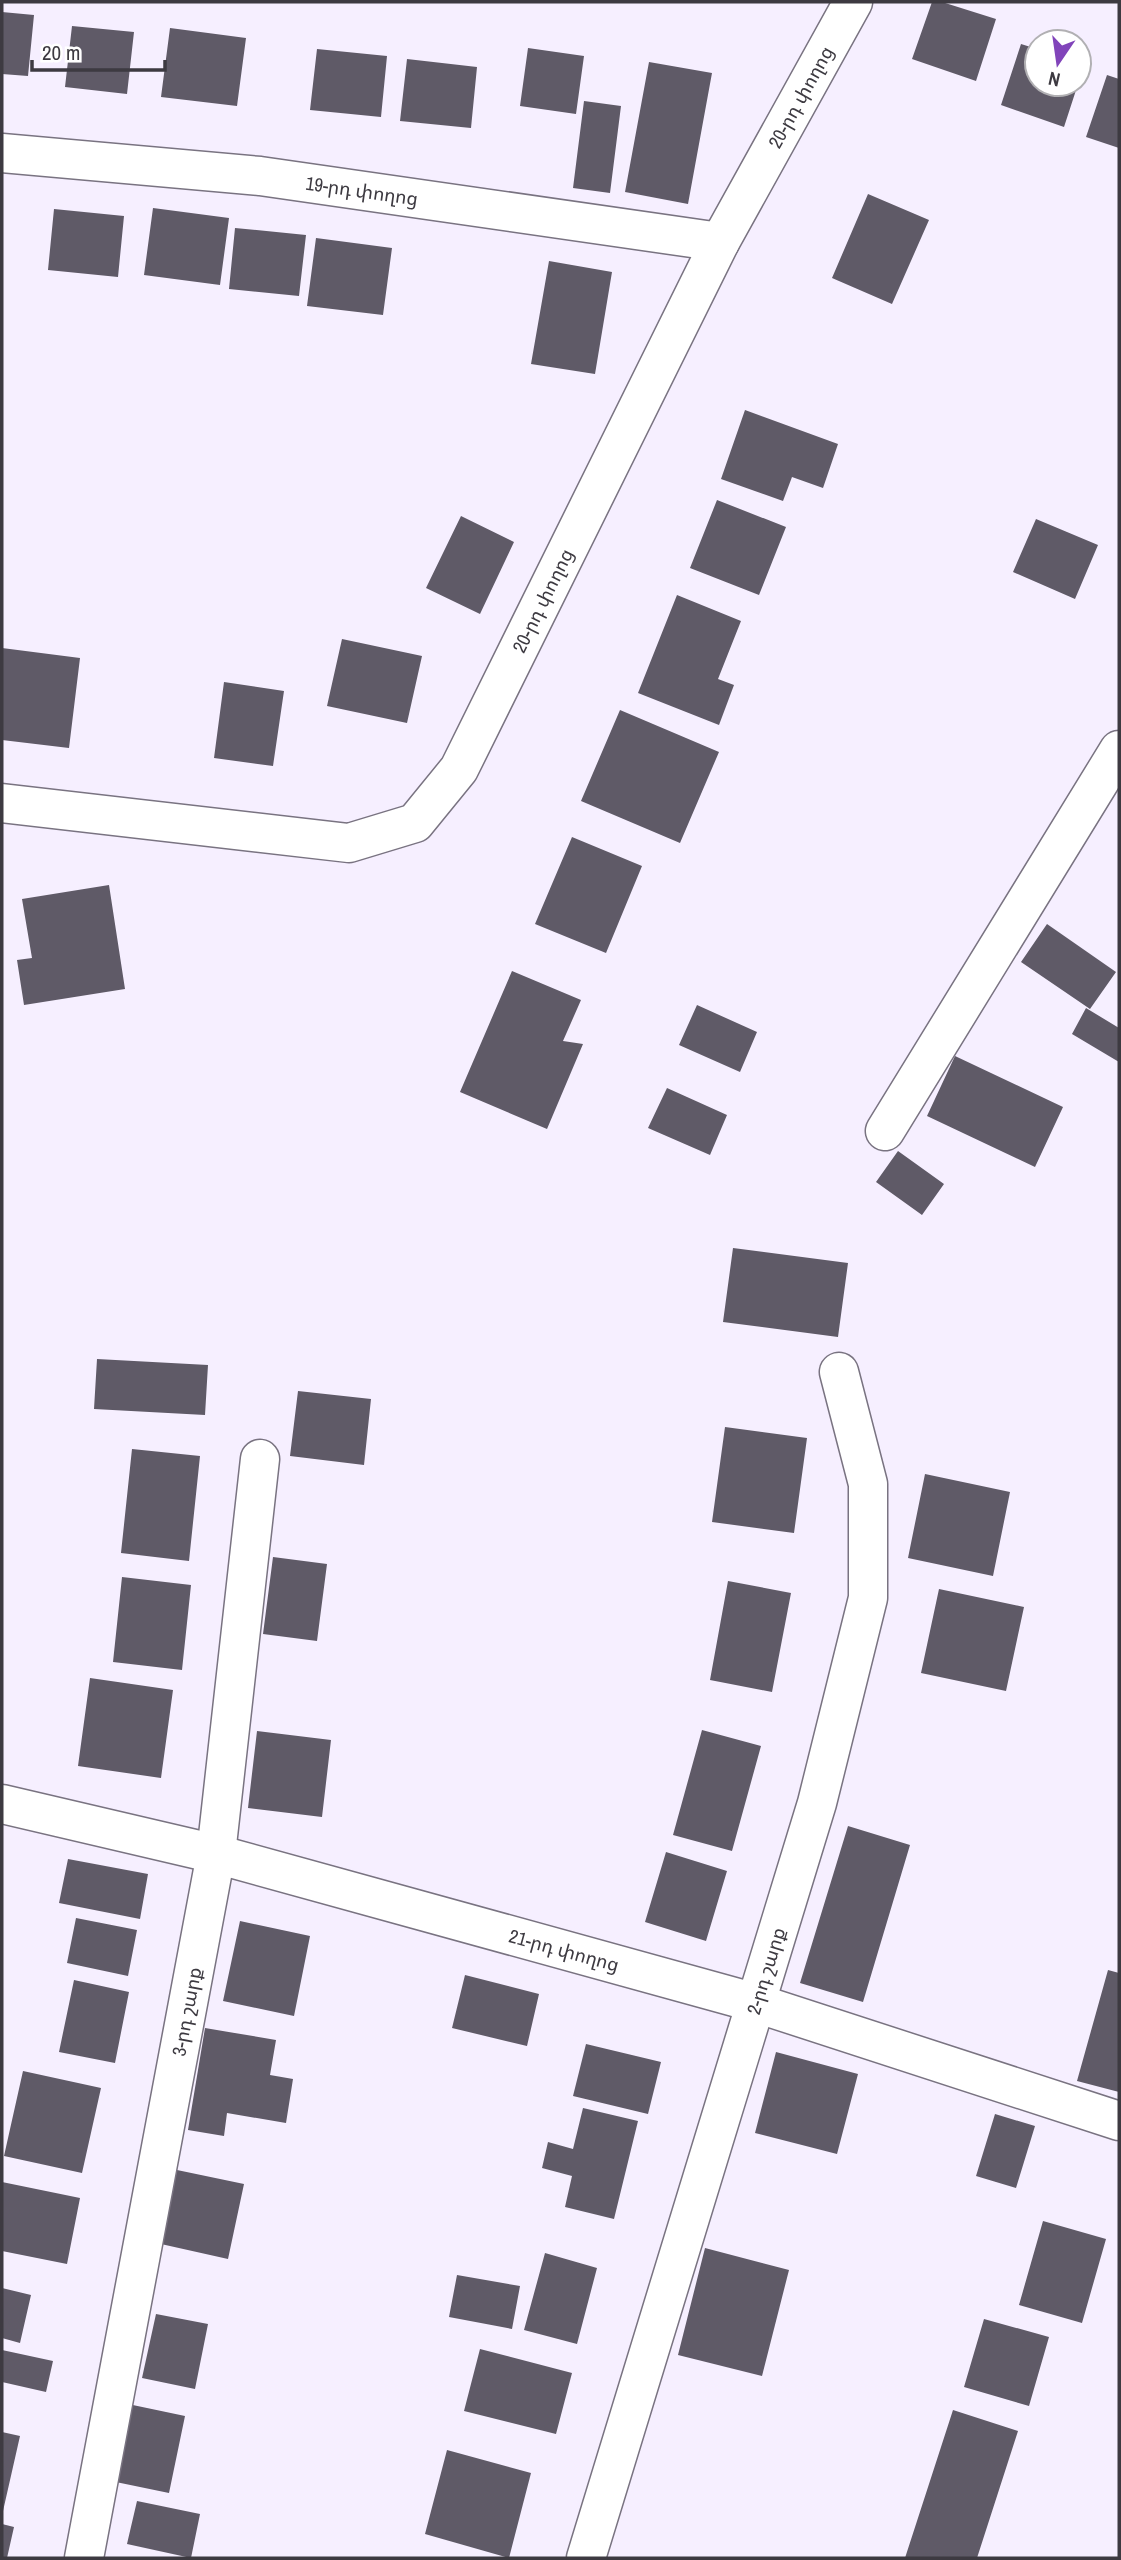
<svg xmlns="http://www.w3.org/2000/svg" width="1121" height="2560" font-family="'Archivo Narrow','Noto Sans Armenian',sans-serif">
<rect width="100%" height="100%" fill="#f6efff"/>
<path fill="#5f5a67" d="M932,2H942L996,19L976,81L912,59Z
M2,12L34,15L28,76L2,74Z
M72,26L134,32L127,94L65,87Z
M170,28L246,38L237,106L161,97Z
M1021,44L1037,49V84H1078L1064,127L1001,105Z
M528,48L584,56L576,114L520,106Z
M317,49L387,56L381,117L310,110Z
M407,59L477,67L471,128L400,121Z
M649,62L712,73L688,204L625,192Z
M1107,75L1119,79V148L1086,137Z
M584,101L621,106L610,193L573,188Z
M868,194L929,220L892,304L832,278Z
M153,208L229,218L220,285L144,275Z
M54,209L124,216L118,277L48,270Z
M235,228L306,235L299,296L229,289Z
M316,238L392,248L383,315L307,306Z
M549,261L612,272L595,374L531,364Z
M745,410L838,444L823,488L792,477L783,501L721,479Z
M717,500L786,527L759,595L690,568Z
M461,516L514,542L480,614L426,588Z
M1036,519L1098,545L1075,599L1013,572Z
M677,595L741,621L718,679L734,685L719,725L638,693Z
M342,639L422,656L407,723L327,706Z
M2,648L80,658L69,748L2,740Z
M224,682L284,691L273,766L214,758Z
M620,710L719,752L680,843L581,801Z
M572,837L642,866L606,953L535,924Z
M109,885L125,989L24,1005L17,960L32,958L22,899Z
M1047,924L1116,972L1090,1009L1021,962Z
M512,971L581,1000L563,1041L583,1044L547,1129L460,1092Z
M697,1005L757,1032L740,1072L679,1045Z
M1086,1008L1119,1028V1062L1072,1034Z
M955,1056L1063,1107L1035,1167L927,1116Z
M667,1088L727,1115L710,1155L648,1128Z
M898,1151L944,1184L922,1215L876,1182Z
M733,1248L848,1263L838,1337L723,1322Z
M97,1359L208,1365L205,1415L94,1409Z
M298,1391L371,1399L364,1465L290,1456Z
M725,1427L807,1438L794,1533L712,1522Z
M132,1449L200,1456L189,1561L121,1553Z
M925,1474L1010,1492L993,1576L908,1558Z
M273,1557L327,1564L317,1641L263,1634Z
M122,1577L191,1585L182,1670L113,1662Z
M728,1581L791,1593L772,1692L710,1680Z
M939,1589L1024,1607L1006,1691L921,1673Z
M90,1678L173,1690L161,1778L78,1766Z
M702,1730L761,1746L732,1851L673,1835Z
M257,1731L331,1740L322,1817L248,1808Z
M848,1826L910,1845L863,2002L800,1983Z
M666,1852L727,1871L706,1941L645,1922Z
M68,1859L148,1874L140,1919L59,1903Z
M76,1918L137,1930L128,1976L67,1963Z
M240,1921L310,1936L294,2016L223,2001Z
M1108,1970L1119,1973V2092L1077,2081Z
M465,1975L539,1994L527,2046L452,2028Z
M74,1980L129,1992L115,2063L59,2052Z
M205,2028L276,2040L270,2075L293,2079L286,2123L227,2113L224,2136L188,2130Z
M586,2044L661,2062L648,2114L573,2096Z
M776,2052L858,2074L837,2154L755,2133Z
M23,2071L101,2088L82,2173L4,2156Z
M583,2108L638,2121L614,2219L565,2207L572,2176L542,2168L548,2142L573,2149Z
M995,2114L1035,2126L1016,2188L976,2176Z
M177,2170L244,2184L228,2259L161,2244Z
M2,2182L80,2198L67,2264L2,2251Z
M1043,2221L1106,2239L1082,2323L1019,2305Z
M705,2248L789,2270L762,2376L678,2355Z
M545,2253L597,2268L577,2344L524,2330Z
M457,2275L520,2286L512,2329L449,2317Z
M2,2288L31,2295L20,2343L2,2338Z
M156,2314L208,2324L195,2389L142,2378Z
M984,2319L1049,2337L1029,2406L964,2387Z
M480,2349L572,2373L556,2434L464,2411Z
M2,2350L53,2361L46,2392L2,2382Z
M128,2404L185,2416L169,2493L111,2481Z
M953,2410L1018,2431L977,2558H905Z
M2,2432L20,2436L3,2511H2Z
M447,2450L531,2473L509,2558L425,2534Z
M137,2501L200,2514L191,2558L127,2544Z
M2,2524L14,2527L7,2558H2Z"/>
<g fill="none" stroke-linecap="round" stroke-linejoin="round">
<defs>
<g id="minor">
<path id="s1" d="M2,153L260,176L720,242"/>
<path id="s2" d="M2,803L349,843L415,823L459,769L720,242L853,2"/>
<path d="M885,1131L1119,750"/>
<path id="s3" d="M2,1804L216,1854L756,2003L1119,2121"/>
<path id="s4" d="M84,2558L216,1854L260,1459"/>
<path id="s5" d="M586,2558L817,1803L868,1598V1484L839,1372"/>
</g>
</defs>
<use href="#minor" stroke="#797381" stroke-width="41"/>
<use href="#minor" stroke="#fff" stroke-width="38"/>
</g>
<g text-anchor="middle" stroke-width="7" stroke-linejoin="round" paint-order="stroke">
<g font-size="19" fill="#3d3a41" stroke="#fff">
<text dy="7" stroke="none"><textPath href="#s2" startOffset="1242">20-րդ փողոց</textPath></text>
<text dy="7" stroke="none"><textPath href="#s1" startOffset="362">19-րդ փողոց</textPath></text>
<text dy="7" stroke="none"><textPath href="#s2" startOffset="676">20-րդ փողոց</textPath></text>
<text dy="7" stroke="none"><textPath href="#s3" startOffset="581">21-րդ փողոց</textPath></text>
<text dy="7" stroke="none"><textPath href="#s5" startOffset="614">2-րդ շարք</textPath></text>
<text dy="7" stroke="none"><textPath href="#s4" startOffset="556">3-րդ շարք</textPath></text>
</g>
</g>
<rect width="1121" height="2560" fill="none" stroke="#3d3a41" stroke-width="7"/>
<g transform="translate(1058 63) rotate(193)"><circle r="33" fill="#ffffff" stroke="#b1b0b3" stroke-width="2"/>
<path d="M0-5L12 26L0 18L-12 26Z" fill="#8144ba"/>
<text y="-10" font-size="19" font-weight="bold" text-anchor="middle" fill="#3d3a41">N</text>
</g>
<path d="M32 60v10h133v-10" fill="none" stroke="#3d3a41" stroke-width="3.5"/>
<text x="42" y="60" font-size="21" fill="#3d3a41" stroke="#ffffff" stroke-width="5" paint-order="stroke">20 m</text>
</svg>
